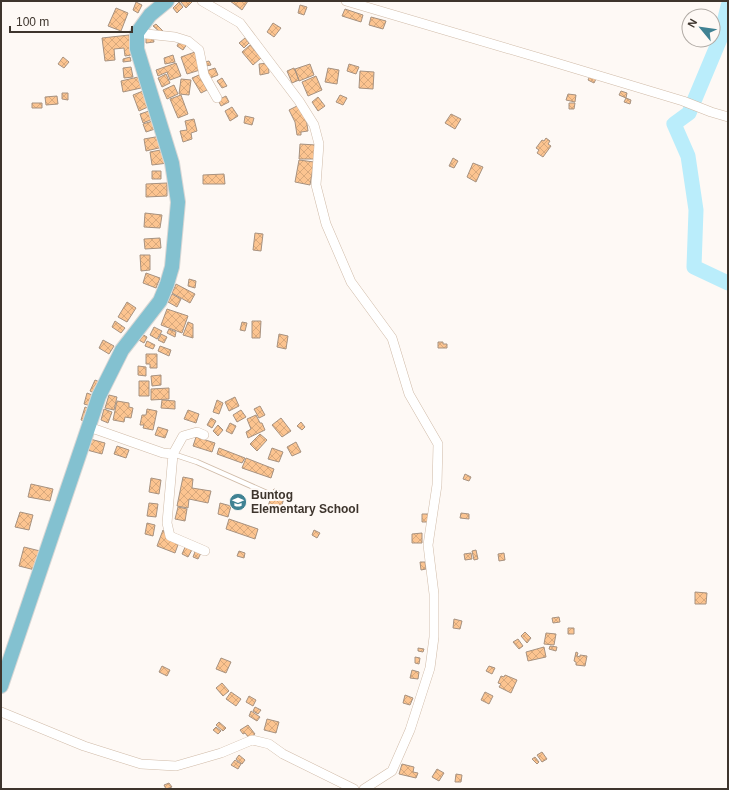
<svg xmlns="http://www.w3.org/2000/svg" width="729" height="790" font-family="Arial,sans-serif">
<defs>
<pattern id="building-cross-hatch" width="8" height="8" patternUnits="userSpaceOnUse"><rect width="8" height="8" fill="#fcc490"/><path d="M0 0l8 8M0 8l8-8" fill="none" stroke="#d9a97c"/></pattern>
</defs>
<rect width="100%" height="100%" fill="#fef9f5"/>
<g fill="none" stroke-linecap="round" stroke-linejoin="round">
<path stroke="#baedfb" stroke-width="15" d="M728,6L720,39L689,113L674,124L688,156L696,210L694,267L728,283"/>
</g>
<path fill="url(#building-cross-hatch)" stroke="#a79280" d="M180,1H191L192,2L186,8Z
M230,1H248L242,10Z
M136,2L142,5L138,13L133,10Z
M179,2L183,7L177,13L173,8Z
M300,5L307,7L304,15L298,13Z
M116,8L128,13L121,31L108,26Z
M345,9L363,15L361,22L342,16Z
M371,17L386,21L383,29L369,25Z
M273,23L281,28L274,37L267,32Z
M156,24L163,31L161,33L153,26Z
M129,35L131,55L125,56L124,48L114,49L115,60L105,61L102,38Z
M153,36L154,42L146,43V37Z
M245,38L249,43L244,48L239,43Z
M180,40L187,44L183,50L177,46Z
M250,45L261,58L253,65L242,52Z
M195,52L200,70L187,74L181,57Z
M173,55L175,62L165,64L164,58Z
M63,57L69,62L64,68L58,64Z
M130,57L131,61L123,62V59Z
M209,61L211,65L206,66L205,62Z
M176,63L181,76L170,80L167,72L158,76L156,70Z
M268,63L269,73L260,75L259,64Z
M310,64L314,75L299,81L295,69Z
M349,64L359,67L356,74L347,71Z
M131,67L133,77L124,78L123,68Z
M215,68L218,75L208,79L206,71Z
M294,68L299,80L292,83L287,71Z
M328,68L339,70L337,84L325,82Z
M360,71L374,72L373,89L359,88Z
M166,74L170,83L162,87L158,78Z
M199,75L207,90L201,93L192,78Z
M316,76L322,90L308,96L302,82Z
M590,76L596,79L594,83L588,80Z
M138,77L141,88L123,92L121,81Z
M222,78L227,86L222,88L217,81Z
M181,79L191,80L189,95L179,94Z
M174,85L178,94L167,99L163,90Z
M143,91L150,106L139,111L133,95Z
M621,91L627,93L626,98L619,95Z
M62,93H68V100L62,99Z
M568,94L576,95L575,102L566,100Z
M181,95L188,114L178,118L170,99Z
M340,95L347,98L343,105L336,102Z
M57,96L58,104L46,105L45,97Z
M226,96L229,102L221,106L218,100Z
M318,97L325,106L318,111L312,102Z
M626,98L631,100L630,104L624,102Z
M32,103H42V108H32Z
M569,103H575L574,109H569Z
M299,105L306,118L308,131L301,132V135H297L295,122L289,110Z
M232,107L238,116L230,121L225,111Z
M152,110L155,118L143,123L140,114Z
M451,114L461,119L455,129L445,123Z
M245,116L254,118L252,125L244,123Z
M194,119L197,131L191,133L192,139L183,142L180,131L187,130L185,121Z
M156,120L158,128L146,132L143,124Z
M161,136L163,147L146,151L144,139Z
M546,138L550,141L548,144L551,146L543,157L537,153L539,150L536,148L542,140L544,141Z
M300,144L316,145L315,159H299Z
M166,149L168,163L152,165L150,152Z
M453,158L458,161L454,168L449,166Z
M299,160L314,162L310,185L295,182Z
M473,163L483,167L476,182L467,177Z
M152,171H161V179H152Z
M224,174L225,184H203V175Z
M167,183V196L146,197V184Z
M145,213L162,215L160,228L144,227Z
M255,233L263,234L261,251L253,250Z
M160,238L161,248L145,249L144,239Z
M140,255H150V270L141,271Z
M146,273L160,278L156,288L143,283Z
M189,279L196,281L195,288L188,286Z
M176,284L195,294L190,303L172,293Z
M172,294L181,299L177,307L168,302Z
M127,302L136,308L127,322L118,317Z
M167,309L188,316L182,333L161,325Z
M115,321L125,328L121,333L112,327Z
M252,321H261L260,338H252Z
M188,322L193,324V338L183,335Z
M242,322L247,323L245,331L240,330Z
M154,327L162,331L157,339L150,335Z
M169,329L176,332L175,337L167,333Z
M140,333L147,337L144,343L137,339Z
M161,334L167,337L164,343L158,340Z
M279,334L288,336L286,349L277,347Z
M103,340L114,346L109,354L99,348Z
M147,341L155,345L153,349L145,346Z
M438,342H443V344H447V348H438Z
M160,346L171,350L169,356L158,351Z
M146,354H157V368H150V364H146Z
M138,366L146,367V376L138,375Z
M161,375V385L152,386L151,376Z
M95,380L102,383L96,394L90,391Z
M139,381H149V396H139Z
M169,388V399L151,400V389Z
M87,393L95,396L91,406L84,404Z
M109,395L117,397L114,410L105,408Z
M235,397L239,406L229,411L225,402Z
M162,400L175,401V409L161,408Z
M217,400L223,403L219,414L213,412Z
M117,401L129,403V407L133,408L131,418L125,417L124,422L113,420Z
M260,406L265,415L259,418L254,409Z
M85,407L91,409L87,422L81,420Z
M104,409L112,412L108,423L101,420Z
M147,409L157,411L153,430L143,428L144,425H140L142,415H146Z
M188,410L199,414L196,423L184,419Z
M241,410L246,417L237,422L233,415Z
M256,415L260,423H262L265,430L248,438L246,432L251,429L247,419Z
M211,418L216,421L212,428L207,425Z
M281,418L291,431L282,437L272,425Z
M301,422L305,427L302,430L297,426Z
M230,423L236,426L232,434L226,431Z
M218,425L223,430L218,436L213,431Z
M158,427L168,430L165,438L155,435Z
M260,434L267,440L257,451L250,444Z
M196,437L215,443L212,452L193,446Z
M90,439L105,443L102,454L87,450Z
M296,442L301,452L292,456L287,447Z
M117,446L129,450L126,458L114,454Z
M219,448L245,458L242,463L217,454Z
M272,448L283,452L279,462L268,459Z
M246,458L274,469L271,478L242,468Z
M465,474L471,477L469,481L463,479Z
M183,477L193,479L192,488L211,491L208,503L189,499L188,508L177,506Z
M151,478L161,480L159,494L149,492Z
M31,484L53,489L50,501L28,497Z
M274,489L286,493L279,513L267,509Z
M149,503L158,504L156,517L147,516Z
M220,503L231,506L228,517L218,514Z
M178,507L187,509L185,521L175,519Z
M20,512L33,515L29,530L15,527Z
M461,513L469,514V519L460,518Z
M422,514H429L428,522H422Z
M229,519L258,529L255,539L226,529Z
M147,523L155,525L153,536L145,534Z
M163,530L168,538L179,542L175,553L157,546Z
M314,530L320,533L317,538L312,535Z
M422,533V543H412V534Z
M186,545L193,548L188,557L182,554Z
M24,547L40,551L35,570L19,566Z
M196,549L202,551L198,559L193,557Z
M476,550L478,559L474,560L472,551Z
M239,551L245,553L244,558L237,556Z
M471,553L472,559L465,560L464,554Z
M504,553L505,560L499,561L498,554Z
M420,562H425L426,569L421,570Z
M695,592L707,593L706,604H695Z
M559,617L560,622L553,623L552,618Z
M454,619L462,621L460,629L453,628Z
M568,628H574V634H568Z
M525,632L531,638L527,643L521,636Z
M546,633L556,634L554,645L544,644Z
M518,639L523,646L519,649L513,642Z
M550,646L557,647L556,651L549,649Z
M544,647L546,657L528,661L526,652Z
M418,648L424,649L423,652L418,651Z
M576,652L578,653L577,656L580,657V655L587,656L585,666L576,665V662L574,661Z
M415,657L420,658L419,664L415,663Z
M221,658L231,662L226,673L216,669Z
M162,666L170,670L167,676L159,672Z
M489,666L495,668L492,674L486,671Z
M412,670L419,672L418,679L410,678Z
M505,675L517,680L511,693L499,687L501,684L498,683L501,676L504,677Z
M222,683L229,691L223,696L216,688Z
M231,692L241,699L236,706L226,699Z
M485,692L493,696L489,704L481,700Z
M405,695L413,698L410,705L403,703Z
M249,696L256,700L253,706L246,702Z
M255,707L261,710L258,714L253,711Z
M251,711L260,717L257,721L249,716Z
M267,719L279,722L276,733L264,730Z
M219,722L226,728L223,731L216,725Z
M248,725L255,734L249,738L245,733L243,734L240,730Z
M216,727L221,731L218,734L213,730Z
M542,752L547,759L542,762L537,755Z
M239,755L245,760L242,764L236,759Z
M535,757L539,762L537,764L532,759Z
M235,760L241,764L238,769L231,765Z
M402,764L414,767L413,772L418,773L416,778L399,774Z
M437,769L444,773L439,781L432,777Z
M456,774L462,775L461,782H455Z
M169,783L172,787L166,789L164,785Z"/>
<g fill="none" stroke-linecap="round" stroke-linejoin="round">
<defs>
<path id="lane" d="M173,454L197,462L267,493"/>
<path id="street" d="M202,1L240,23L299,101L314,125L319,144L316,185L326,224L351,282L392,338L409,394L438,444L437,485L428,545L434,594V637L430,668L410,730L392,771L364,789
M346,1L550,61L683,101L711,112L728,117
M137,33L175,37L188,41L199,50L204,75L217,98
M89,427L163,453L173,454
M204,435L197,432L183,436L173,454L167,523L170,536L205,551
M1,712L84,746L141,764L176,766L221,753L252,740L269,744L283,754L354,789"/>
<path id="primary" d="M1,686L99,396L122,350L160,301L167,284L172,267L178,202L172,163L137,49V33L150,15L167,1"/>
</defs>
<use href="#lane" stroke="#d0bba8" stroke-width="6"/>
<use href="#street" stroke="#d0bba8" stroke-width="10"/>
<use href="#primary" stroke="#d8d7d5" stroke-width="16"/>
<use href="#lane" stroke="#fff" stroke-width="4.5"/>
<use href="#street" stroke="#fff" stroke-width="9"/>
<use href="#primary" stroke="#83c1d0" stroke-width="14"/>
</g>
<defs>
<symbol id="school-disc" viewBox="-11 -11 22 22"><circle r="9.5" fill="#408293" stroke="#fef9f5"/><path d="M0-5L7-2L0 1L-7-2ZM-4 1L0 2.5L4 1V4Q0 6-4 4Z" fill="#fff"/></symbol>
</defs>
<g fill-rule="evenodd">
<use href="#school-disc" x="228" y="492" width="20" height="20"/>
</g>
<g text-anchor="middle" stroke-width="4" stroke-linejoin="round" paint-order="stroke">
<g font-size="12" font-weight="bold" fill="#3e352d" stroke="#fef9f5" text-anchor="start">
<text x="251" y="499">Buntog<tspan x="251" dy="14">Elementary School</tspan></text>
</g>
</g>
<rect width="729" height="790" fill="none" stroke="#3e352d" stroke-width="4"/>
<g transform="translate(701 28) rotate(299)"><circle r="19" fill="#fef9f5" stroke="#b1aba5"/>
<path d="M0-3L7 15L0 10L-7 15Z" fill="#408293"/>
<text y="-6" font-size="11" font-weight="bold" text-anchor="middle" fill="#3e352d">N</text>
</g>
<path d="M10 26v6h122v-6" fill="none" stroke="#3e352d" stroke-width="2"/>
<text x="16" y="26" font-size="12" fill="#3e352d" stroke="#fef9f5" stroke-width="3" paint-order="stroke">100 m</text>
</svg>
